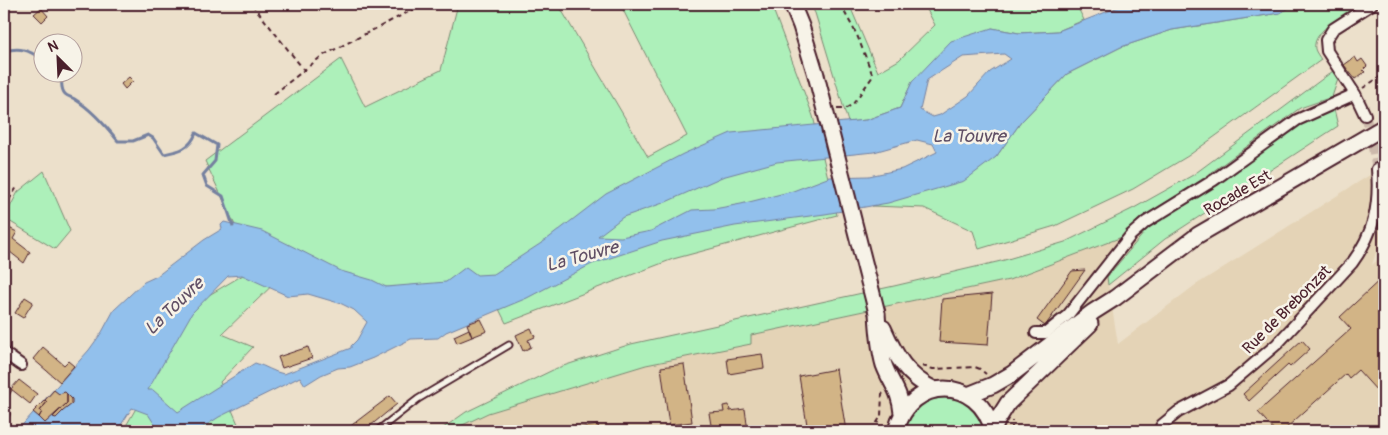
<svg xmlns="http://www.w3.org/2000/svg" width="1388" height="435" font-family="Pangolin,sans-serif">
<rect width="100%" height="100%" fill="#ece0cb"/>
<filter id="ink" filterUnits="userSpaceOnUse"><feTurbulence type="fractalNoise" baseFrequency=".02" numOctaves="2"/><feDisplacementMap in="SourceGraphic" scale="10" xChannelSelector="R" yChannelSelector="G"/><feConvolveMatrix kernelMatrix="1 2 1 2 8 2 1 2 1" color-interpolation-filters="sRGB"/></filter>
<g filter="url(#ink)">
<path fill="#e4d3b6" d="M1384,166V228L1372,265L1384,254V431H450L488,413L646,365L750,344L751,335L1009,280L1149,227L1107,277L1118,344L1194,286Z"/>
<path fill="#adf0ba" stroke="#7c8872" d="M458,4H558L648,157L687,136L620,4H771L813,116L837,215L673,259L506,323L495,301L284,274L222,334L253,347L220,382L241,431H123L197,302L255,268L205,161L341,59L365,107L441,70Z
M810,4H857L852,11L878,72L899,60L935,25L924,4H1076L1084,20L1058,31L1019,33L992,28L912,82L900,108L866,120L848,122L815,13Z
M1296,4H1362C1349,12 1311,30 1315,49C1316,53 1320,57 1321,60L1188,156L1133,189L1055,226L979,249L973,231L924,208L872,206L905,197L996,157L1021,122L1067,74L1121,47L1172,30L1280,13Z
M1333,71L1338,79L1332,97L1300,108L1201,180L1138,220L1122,237L1009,280L751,335V344L646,365L488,413L450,431H439L466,412L557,368L631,344L894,286L1001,261L1065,242L1134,208L1193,175Z
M1334,109L1338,126L1165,239L1108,285L1107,277L1149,227L1203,194L1288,131Z
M44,171L70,231L55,249L4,218L18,192Z
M939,398C962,397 979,409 985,431H905C909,413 921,402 939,398Z"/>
<path fill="#92c0ec" stroke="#75809f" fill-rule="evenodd" d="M1126,4H1296L1280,13L1172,30L1121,47L1067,74L1021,122L996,157L964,181L888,203L825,214L735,226L662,241L592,264L527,298L446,332L438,338L411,339L373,358L350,367L338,368L321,375L305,385L300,377L219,417L197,431H159L148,414L132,408L117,431H17L89,350L102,332L114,310L144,282L157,276L204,240L222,229L221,225L224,222L262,231L341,271L372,280L386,287L446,282L466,267L477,275L494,274L546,240L606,194L683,154L731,133L866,120L900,108L912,82L951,41L992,28L1019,33L1058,31ZM1004,54L1011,59L990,72L968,96L940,115L933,117L920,110L927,80L963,57ZM917,140L933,144L937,152L902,169L869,176L830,177L793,191L741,204L714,209L692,210L651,231L621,237L598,236L623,217L666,202L722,177L777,162L874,152ZM242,275L288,296L308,294L342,304L354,310L367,322L357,340L351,346V348L284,374C273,372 266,366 255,363L178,412L153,390H148L149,388L192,313L228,276Z"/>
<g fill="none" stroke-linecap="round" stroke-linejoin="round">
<path stroke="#75809f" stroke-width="3" d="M4,51C21,47 28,50 42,59
M59,72C64,79 59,88 65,94C68,97 72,97 76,100C92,110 106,126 118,141H133L148,135L153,138L164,154C179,151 190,149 196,133L217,145L215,161L203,175L207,186L223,196L233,226"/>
</g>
<path fill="#d2b486" stroke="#4a1f2b" d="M41,8L48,16L42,22L34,14Z
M1355,57L1358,62L1362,59L1367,66L1363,70L1365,72L1355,79L1344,65Z
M129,77L133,81L125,89L121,84Z
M9,228L17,232L13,239L30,252L24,263L5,248L4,250V237Z
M1085,270L1045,326L1037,320L1072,271Z
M1384,276V387L1378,392L1358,370L1349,378L1346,374L1284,430H1274L1258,412L1351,329L1340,317Z
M992,294L988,345L939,342L942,299Z
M25,297L33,302L23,318L15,313Z
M481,319L487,331L472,337L467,324Z
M531,328L535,337L528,340L531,347L523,351L516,335Z
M469,329L472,337L457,343L454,336Z
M1302,340L1310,349L1290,367L1288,365L1249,401L1243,394Z
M43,347L64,365L68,361L74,366L60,382L33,359Z
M308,347L312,358L282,368L278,357Z
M762,354L764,368L729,374L727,359Z
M684,364L692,422L669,425L661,367Z
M836,369L846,431H808L799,376Z
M19,380L37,394L30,404L11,389Z
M5,385L12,390L5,403H4Z
M54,390L59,394L65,392L67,394V403L45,423L39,417L42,412L40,411L47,402L45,400Z
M67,394L72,399V404L63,411L56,418L53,417L67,403Z
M390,396L397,404L364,431H344Z
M45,400L47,402L40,411L42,412L39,417L33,412Z
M729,405L730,411L745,409L748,431H712L709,413L724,412L723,406Z
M598,425L599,431H580L579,428Z"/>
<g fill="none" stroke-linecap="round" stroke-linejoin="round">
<path stroke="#ccb9ab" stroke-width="10" stroke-dasharray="10 5" stroke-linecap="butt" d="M1365,115L1372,142L1377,169"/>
<defs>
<path id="lane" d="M4,413L6,414
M377,431L418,399L509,345"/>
<path id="street" d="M1365,115L1355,94L1327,51L1326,40L1333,29L1372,4
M1036,333H1046L1068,315L1131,235L1146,222L1214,180L1297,120L1355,94
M4,353L21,365
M1159,431L1162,425L1178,412L1229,385L1277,344L1352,263C1374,233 1380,206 1377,169"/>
<path id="primary" d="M792,4L801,26L816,75
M877,313C878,330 879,348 884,365C891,384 900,390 902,413
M883,328C895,355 907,377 935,390
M968,395L993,385L1012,374L1093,312L1115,298L1198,235L1384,127
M896,431C910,375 979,375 993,431
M993,431L998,419L1008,403L1090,324"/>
</defs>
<use href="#lane" stroke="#4a1f2b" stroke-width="9"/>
<use href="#street" stroke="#4a1f2b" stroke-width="14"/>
<use href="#primary" stroke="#4a1f2b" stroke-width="19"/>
<path stroke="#4a1f2b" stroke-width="2" stroke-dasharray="5 4" stroke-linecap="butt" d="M252,4L304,70
M1363,88L1384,74
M274,94L322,56L424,4
M837,109H845L853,104L873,76L857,35L840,4
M4,208L17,187
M922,366L933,369L975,367L980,369L986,374
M872,431L881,416L882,394L884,393
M1012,431V421"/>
<use href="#lane" stroke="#f7f3e8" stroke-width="5"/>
<use href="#street" stroke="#f7f3e8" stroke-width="10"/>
<use href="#primary" stroke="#f7f3e8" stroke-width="15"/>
<defs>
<path id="primary-bridge" d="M816,75L877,313"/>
</defs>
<use href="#primary-bridge" stroke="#4a1f2b" stroke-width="19" stroke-linecap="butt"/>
<use href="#primary-bridge" stroke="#f7f3e8" stroke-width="15"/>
</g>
</g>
<g text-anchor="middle" stroke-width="5" stroke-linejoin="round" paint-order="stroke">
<g font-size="16" fill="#4a1f2b" stroke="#f7f3e8">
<text transform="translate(1237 192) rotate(-30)" y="6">Rocade Est</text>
<text transform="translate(1286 309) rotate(-45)" y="6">Rue de Brebonzat</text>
</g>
<g font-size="18" font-style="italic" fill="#604f65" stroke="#f7f3e8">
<text x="969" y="142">La Touvre</text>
<text transform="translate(582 256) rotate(-15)" y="6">La Touvre</text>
<text transform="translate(174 306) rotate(-44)" y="6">La Touvre</text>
</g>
</g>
<rect width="1388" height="435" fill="none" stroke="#f7f3e8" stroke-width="20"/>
<rect x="10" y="10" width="1368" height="415" fill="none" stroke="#4a1f2b" stroke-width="2" filter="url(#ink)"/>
<g transform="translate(58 58) rotate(336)"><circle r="24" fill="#f7f3e8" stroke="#b29e9c"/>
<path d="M0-4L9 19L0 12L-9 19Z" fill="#4a1f2b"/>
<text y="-8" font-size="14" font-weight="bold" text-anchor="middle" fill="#4a1f2b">N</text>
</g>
</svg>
